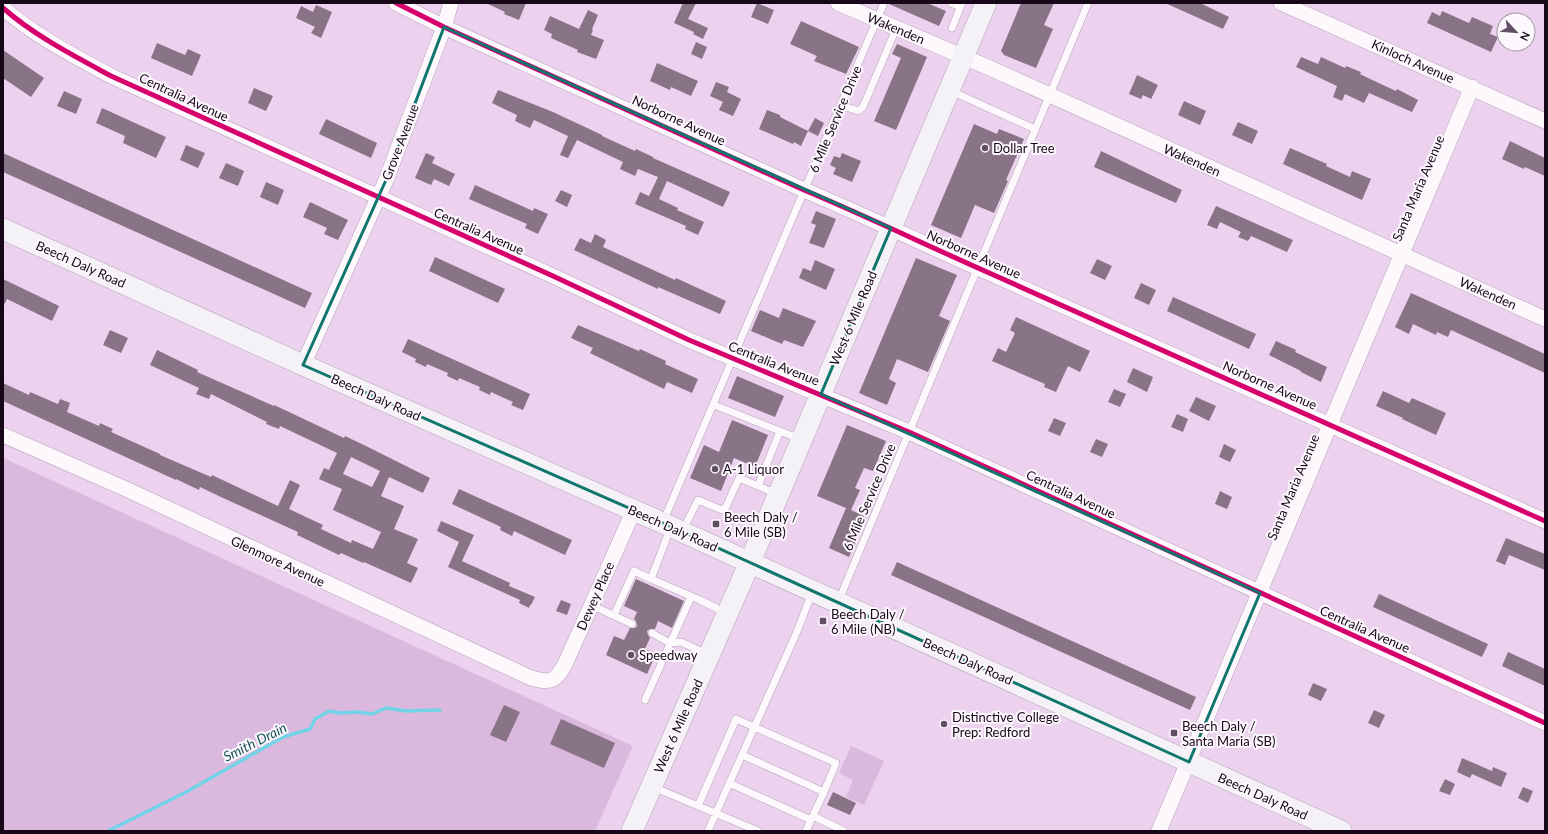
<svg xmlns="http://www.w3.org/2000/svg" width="1548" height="834" font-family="Lato,sans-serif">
<rect width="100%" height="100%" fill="#ecd2ee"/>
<path fill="#dbb9de" d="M3,458L633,746L595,831H3Z
M851,746L884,761L864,805L846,797L853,780L839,773Z"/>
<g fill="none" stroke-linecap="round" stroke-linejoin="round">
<path stroke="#73d3e6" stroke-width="3.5" d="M108,831L188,791L283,737L310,729L315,719L329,711L340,713L358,712L372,714L386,708L406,711L440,710"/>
</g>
<path fill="#897487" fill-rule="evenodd" d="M486,3H526L519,20L504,14L505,12Z
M683,3H696L688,19L708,28L703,39L693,34L694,32L674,23Z
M757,3L774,10L768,24L751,17Z
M889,3H927L946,11L939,26L889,4Z
M1021,3H1054L1044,25L1053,29L1036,68L1004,55L1001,51Z
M1165,3H1200L1229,17L1223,29Z
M316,5L332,12L321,38L311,33L315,27L296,18L301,6L313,12Z
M588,10L598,15L592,29L593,30L591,35L604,40L596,59L577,52L578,50L551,38L552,34L544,30L550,16L579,29Z
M1442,11L1469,23L1472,17L1493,26L1490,34L1498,37L1491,52L1427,23L1432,12L1440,16Z
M801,21L859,47L846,74L814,61L817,56L790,44Z
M696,42L707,47L702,59L691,54Z
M157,43L185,55L188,49L201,55L192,76L151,58Z
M897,44L927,57L896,130L874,121L901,58L892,54Z
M3,50L44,78L31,97L3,78Z
M1301,57L1318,64L1321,57L1345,68L1346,66L1361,72L1360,74L1368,78L1396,91L1397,89L1418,100L1412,112L1369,93L1364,103L1345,94L1342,101L1333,97L1337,86L1296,67Z
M657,63L698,81L691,96L671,87L670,90L650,81Z
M1137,75L1158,85L1151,99L1143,95L1141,99L1129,94Z
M716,82L729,87L727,92L741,99L733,116L719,110L723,102L710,96Z
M254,88L273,96L266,111L248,103Z
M498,90L553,112L602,135V136L635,151L636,149L653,157V158L730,192L723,207L667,181L659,199L678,208L677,210L704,222L698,235L685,229L686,226L635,204L640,192L649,196L658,177L638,169L635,176L620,169L623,162L577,140L568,158L560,155L568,136L534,120L530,128L515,121L517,115L492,103Z
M64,91L82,99L76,114L57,106Z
M1184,101L1206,111L1200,125L1178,115Z
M102,108L166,137L156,158L123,143L125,136L96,123Z
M767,110L780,115V117L808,131L801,146L794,142L793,144L759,129Z
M815,118L824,123L818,136L808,131Z
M326,119L377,143L371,158L319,134Z
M1238,122L1258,131L1252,144L1232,135Z
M974,124L997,134L999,129L1024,139L1006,180L1008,181L994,213L975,205L961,238L931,225Z
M1510,141L1545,158V176L1525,167L1524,169L1502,159Z
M186,145L205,153L198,168L180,160Z
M1290,148L1327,164L1326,166L1350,177L1352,171L1371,179L1362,200L1283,164Z
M1101,151L1182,190L1176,203L1094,167Z
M3,153L312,293L305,308L3,172Z
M426,153L435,157L432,163L455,174L449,186L434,179L431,185L415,178Z
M842,153L861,161L852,182L833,174L836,168L830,165L834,156L840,158Z
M226,163L244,171L238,186L219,178Z
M266,182L284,190L278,205L260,197Z
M475,185L533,211L534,208L548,214L538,234L525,228L527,224L469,199Z
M561,190L572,195L567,207L555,201Z
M310,202L348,220L338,240L324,234L327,228L303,217Z
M1216,206L1293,240L1287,252L1251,236L1248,241L1238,237L1241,232L1220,222L1217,229L1207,225Z
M816,211L836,219L824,248L809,243L816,225L811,223Z
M595,234L606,240L603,247L675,280L676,278L726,301L720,314L658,287V289L574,250L580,238L591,243Z
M435,257L505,289L498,303L429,271Z
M916,258L957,275L939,316L950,321L928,372L897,359L889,379L896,383L887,405L859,393Z
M1097,259L1112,266L1105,280L1090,273Z
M815,260L835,269L826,290L799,278L803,268L811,271Z
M3,279L59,306L52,321L7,299L3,307Z
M1141,283L1156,290L1149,305L1134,298Z
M1411,293L1545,354V373L1451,330L1448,337L1437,332L1436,335L1413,324L1409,334L1395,327Z
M1173,297L1256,334L1249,349L1167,311Z
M783,308L816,321L803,347L784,340L782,344L751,331L760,310L779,318Z
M1016,317L1090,351L1080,372L1068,366L1056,392L1044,387L1045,384L992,361L998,348L1006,352L1015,333L1010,330Z
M578,325L639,351L640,349L666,361L665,364L698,379L692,393L667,382L664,389L590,353L593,348L571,338Z
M110,330L128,338L121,353L103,345Z
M408,339L530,394L523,410L511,405L513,402L491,392L490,395L479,390L480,387L459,378L458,381L447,376L448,373L427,364L426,367L415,362L416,359L402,352Z
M1276,341L1296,350L1295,352L1327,367L1321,382L1301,372V371L1269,355Z
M157,350L198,370L197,372L274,406V405L287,411L344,438L345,436L366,446L430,478L423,493L389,477L381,496L404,506L394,529L418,539L407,563L418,568L411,583L364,562L363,563L341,553L339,555L297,535L298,532L223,498L200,487L199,490L176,479V480L3,401V383L29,395L30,392L58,404L60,399L70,403L67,412L99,426L100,423L113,429L111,432L160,454V455L211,477L212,475L278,506L290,480L300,485L289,509L323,525L321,529L351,543L352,540L373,549L381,532L333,510L342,489L319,479L324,468L329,470L337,453L280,426L279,429L266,424L267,422L211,394L209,399L196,394L199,388L150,365ZM351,457L380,471L372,487L343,474Z
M1133,368L1153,377L1147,392L1127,382Z
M737,376L784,396L775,417L728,398Z
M1114,389L1126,394L1120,407L1108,402Z
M1383,391L1409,403L1412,398L1446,413L1436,435L1402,419L1403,418L1376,406Z
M1196,397L1216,406L1209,421L1189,411Z
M1177,414L1188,419L1183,432L1171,427Z
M1054,418L1066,423L1060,436L1048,431Z
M732,420L768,435L755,467L734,458L721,491L690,478L704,445L719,452Z
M847,425L886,441L873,471L864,468L855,488L860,490L851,510L866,517L849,557L829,548L846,508L817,496Z
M1096,439L1108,444L1102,457L1090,452Z
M1224,444L1236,450L1230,462L1219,457Z
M459,489L572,540L565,555L514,531L512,536L500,530L501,527L452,504Z
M1220,491L1232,497L1227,509L1215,504Z
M441,521L474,535L462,561L510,583L509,586L535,597L531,605H530L529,608L519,603L520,600L448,567L459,542L437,531Z
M1506,538L1545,554V570L1509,555L1505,565L1496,561Z
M897,562L1196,697L1190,710L891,575Z
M636,579L684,601L672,628L658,621L655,629H650L647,631L648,635L650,638L645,649L656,654L647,674L606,655L614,636L624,640L630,628H635L637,626L636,621L634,619L637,612L624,606Z
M1379,594L1488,644L1482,657L1373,607Z
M561,600L571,604L567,615L556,611Z
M1508,652L1545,669V686L1502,666Z
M1313,683L1327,689L1321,701L1308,695Z
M504,705L520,712L506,742L490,735Z
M1374,710L1385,715L1379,728L1368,723Z
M561,719L615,743L604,768L550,744Z
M1462,758L1492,771L1493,767L1507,773L1501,787L1472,774L1470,778L1457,772Z
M1445,779L1455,784L1450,795L1439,791Z
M1523,787L1533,791L1528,803L1518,798Z
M833,792L856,803L850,815L827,805Z"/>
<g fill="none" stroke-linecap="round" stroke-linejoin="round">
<defs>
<path id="service" d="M951,3L960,7
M952,28L962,3
M951,91L1035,129
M841,105L858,111L863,107L896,29
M714,405L800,439
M758,486L780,431
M663,522L884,3
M670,529L651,579L700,600L726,613
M683,530L698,500L722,510L726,507L739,478L777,494
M839,600L1088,3
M591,605L632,624
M614,615L634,571L651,579
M652,633L670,643L681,642L707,654
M645,700L691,597
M742,755L824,792
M729,783L811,820
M653,787L758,831
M698,806L736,719L836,763L824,792L806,831
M813,816L844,831
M708,831L796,634L812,593"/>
<path id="minor" d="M396,3L444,27L804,190C866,216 926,245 987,272C1173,354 1359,437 1545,521
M838,3L992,69L1545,319
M1281,3L1545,121
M3,8C35,36 74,56 111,76L553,276L689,340L909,432L1545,723
M303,365L386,180L444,27L451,3
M3,435L126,489L531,678C552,684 556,681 566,662L634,510
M1159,831L1472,87"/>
<path id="secondary" d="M3,229L303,365L665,524L1341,831
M632,831L750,562L986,3"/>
</defs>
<use href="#service" stroke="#b6a2b8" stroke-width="8"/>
<use href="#minor" stroke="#b6a2b8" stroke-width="16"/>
<use href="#secondary" stroke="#b6a2b8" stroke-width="22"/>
<use href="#service" stroke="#fcf8fc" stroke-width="7"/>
<use href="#minor" stroke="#fcf8fc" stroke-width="15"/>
<use href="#secondary" stroke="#f4f1f7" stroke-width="21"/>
<defs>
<path id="cycleway" d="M396,3L444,27L804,190C866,216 926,245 987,272C1173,354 1359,437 1545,521
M3,8C35,36 74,56 111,76L553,276L689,340L909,432L1545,723"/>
</defs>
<use href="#cycleway" stroke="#fdf8fe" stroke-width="8"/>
<use href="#cycleway" stroke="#d6006c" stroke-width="5"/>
</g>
<path fill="none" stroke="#0f766e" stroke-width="3" stroke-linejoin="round" d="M444,27L891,228L821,394L1260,593L1189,762L663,523L303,365L386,180Z"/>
<g fill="#624e64" stroke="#fdf8fe" stroke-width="1.5">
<circle cx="985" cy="148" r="4"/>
<circle cx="715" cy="469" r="4"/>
<rect x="712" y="520" width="8" height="8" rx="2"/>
<rect x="819" y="617" width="8" height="8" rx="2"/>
<circle cx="631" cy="655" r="4"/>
<circle cx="944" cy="724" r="4"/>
<rect x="1170" y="729" width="8" height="8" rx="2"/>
</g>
<g text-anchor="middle" stroke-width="4" stroke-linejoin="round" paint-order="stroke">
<g font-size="13" fill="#180719" stroke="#fdf8fe">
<text transform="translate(896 28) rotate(23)" y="5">Wakenden</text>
<text transform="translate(1413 61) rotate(24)" y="5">Kinloch Avenue</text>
<text transform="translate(184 97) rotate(25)" y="5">Centralia Avenue</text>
<text transform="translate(835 119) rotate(-67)" y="5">6 Mile Service Drive</text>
<text transform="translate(679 120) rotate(25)" y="5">Norborne Avenue</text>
<text transform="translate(400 142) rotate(-69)" y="5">Grove Avenue</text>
<text transform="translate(1192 160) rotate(24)" y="5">Wakenden</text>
<text transform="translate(1418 188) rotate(-67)" y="5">Santa Maria Avenue</text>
<text transform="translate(479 231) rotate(24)" y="5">Centralia Avenue</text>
<text transform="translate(974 254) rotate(24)" y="5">Norborne Avenue</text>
<text transform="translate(81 264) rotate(24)" y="5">Beech Daly Road</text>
<text transform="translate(1488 293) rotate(24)" y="5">Wakenden</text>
<text transform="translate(853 318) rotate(-67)" y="5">West 6 Mile Road</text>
<text transform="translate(774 363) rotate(22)" y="5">Centralia Avenue</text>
<text transform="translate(1270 385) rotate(24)" y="5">Norborne Avenue</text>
<text transform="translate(376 397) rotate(24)" y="5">Beech Daly Road</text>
<text transform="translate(1293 487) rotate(-67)" y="5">Santa Maria Avenue</text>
<text transform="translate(1071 494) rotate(25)" y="5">Centralia Avenue</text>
<text transform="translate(869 497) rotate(-67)" y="5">6 Mile Service Drive</text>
<text transform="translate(673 528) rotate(24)" y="5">Beech Daly Road</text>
<text transform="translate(278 561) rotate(25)" y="5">Glenmore Avenue</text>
<text transform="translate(595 596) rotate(-66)" y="5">Dewey Place</text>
<text transform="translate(1365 629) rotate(24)" y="5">Centralia Avenue</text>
<text transform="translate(968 661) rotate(24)" y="5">Beech Daly Road</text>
<text transform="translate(678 726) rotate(-66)" y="5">West 6 Mile Road</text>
<text transform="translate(1263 796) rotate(24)" y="5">Beech Daly Road</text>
</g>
<g font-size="13" fill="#180719" stroke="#fdf8fe" text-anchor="start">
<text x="993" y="153">Dollar Tree</text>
<text x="723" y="474">A-1 Liquor</text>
<text x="724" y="522">Beech Daly /<tspan x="724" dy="15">6 Mile (SB)</tspan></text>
<text x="831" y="619">Beech Daly /<tspan x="831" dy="15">6 Mile (NB)</tspan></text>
<text x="639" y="660">Speedway</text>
<text x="952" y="722">Distinctive College<tspan x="952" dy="15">Prep: Redford</tspan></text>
<text x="1182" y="731">Beech Daly /<tspan x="1182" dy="15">Santa Maria (SB)</tspan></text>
</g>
<g font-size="14" font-style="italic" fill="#19565b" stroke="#fdf8fe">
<text transform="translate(255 742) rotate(-27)" y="5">Smith Drain</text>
</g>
</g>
<rect width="1548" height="834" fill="none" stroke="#180719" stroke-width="8"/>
<g transform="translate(1516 32) rotate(116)"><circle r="19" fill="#fdf8fe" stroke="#a198a2"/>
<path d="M0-3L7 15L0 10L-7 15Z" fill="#624e64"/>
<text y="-6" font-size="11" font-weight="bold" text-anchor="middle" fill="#180719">N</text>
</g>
</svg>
